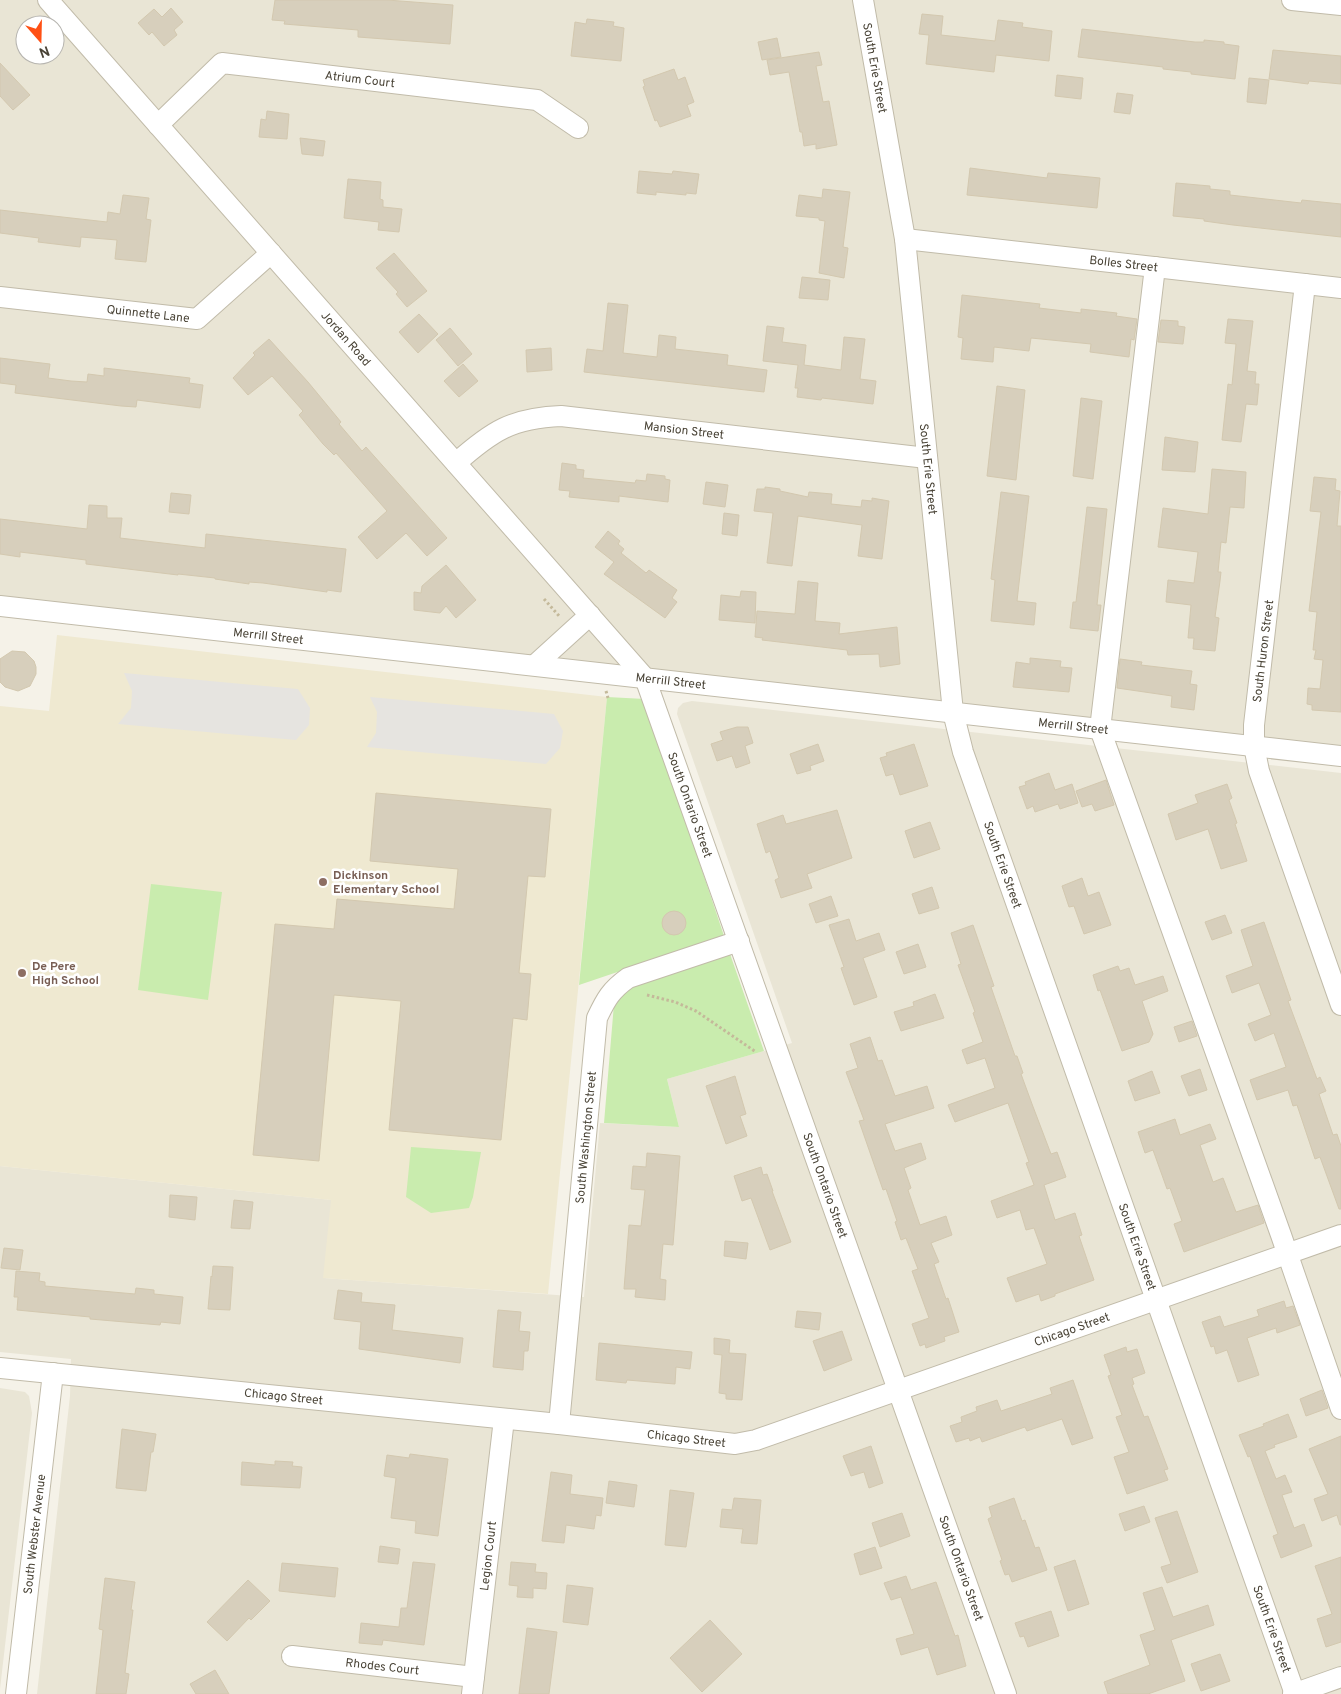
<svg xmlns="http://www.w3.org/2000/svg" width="1341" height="1694" font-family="Overpass,sans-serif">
<rect width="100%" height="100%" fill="#f5f2e8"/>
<path fill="#e9e5d5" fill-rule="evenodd" d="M0,0H1341V748L0,600ZM25,25H55V55H25Z
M692,701L1341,773V1694H37L70,1396L71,1359L0,1352V1166L332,1200L324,1278L584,1297L600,1123L679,1127L667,1079L792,1043L677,714L678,708L683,703Z
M0,1388L25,1392L29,1396L32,1413L0,1689Z"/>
<path fill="#efe9d1" d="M57,635L607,697L548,1294L323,1278L331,1200L0,1166V706L49,711Z"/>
<path fill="#c9ecae" d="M607,697L645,699L724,936L579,985Z
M151,884L222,892L208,1000L138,990Z
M730,954L764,1051L667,1079L679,1127L604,1123L615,992Z
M411,1147L481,1152L473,1197L469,1208L431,1213L406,1197Z"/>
<path fill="#e6e4e0" d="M124,673L298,689L310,708L309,725L296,740L118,724L131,708L132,691Z
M370,697L554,714L563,731L560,748L546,764L367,747L376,733L377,712Z"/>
<path fill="#d7cfbc" stroke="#d3c8af" d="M275,0H387L453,5L450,44L358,37V30L284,24L285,21L272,20Z
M171,8L183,22L174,30L177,35L164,46L152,32L149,35L138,23L154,9L162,17Z
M922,14L943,16L941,35L995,41L998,20L1023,23L1022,27L1052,31L1049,61L996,55L994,72L926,64L929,35L919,34Z
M587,19L614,22L613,26L624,28L621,61L571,56L575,22L586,24Z
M1082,29L1195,42H1204V40L1224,42V44L1239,46L1235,79L1191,74V72L1163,69V67L1078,57Z
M777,38L781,57L762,60L758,42Z
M1273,50L1341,56V84L1309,81L1308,84L1269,79Z
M819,52L822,65L816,66L823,102L829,101L837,145L816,149V144L804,146L802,132H800L789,72L770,75L767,60Z
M0,63L30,95L13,110L0,96Z
M674,69L678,80L685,77L694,102L687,105L691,116L660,127L657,120L655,121L643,87L645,86L643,80Z
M1057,75L1083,78L1081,99L1055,96Z
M1249,78L1269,80L1266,104L1247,102Z
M1117,93L1133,95L1130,114L1114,112Z
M267,111L289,114L287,139L259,137L261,119L266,120Z
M300,138L325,141L323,156L302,154Z
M970,168L1047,178L1048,173L1100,178L1097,208L967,195Z
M639,171L672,174L673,171L699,174L696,194L686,193V195L656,192V195L637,193Z
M348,179L381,182L380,199L383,200V207L402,209L399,232L378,230L379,222L344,218Z
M1176,183L1210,186V189L1230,191V195L1301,203L1302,200L1341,204V237L1233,225L1204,221V219L1173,216Z
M823,189L850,192L843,247L848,248L844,278L819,273L825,221L819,220V218L796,216L799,195L822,198Z
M123,195L149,198L146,219L151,220L146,262L115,259L117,240L81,237L80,247L38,242L39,238L0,233V210L107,222L108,212L120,214Z
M394,253L427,291L407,307L396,294L398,292L376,268Z
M802,277L830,280L828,300L799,298Z
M962,295L1040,304L1039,308L1081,313V309L1117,313L1116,316L1137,319L1134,340L1131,339L1129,357L1090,352L1091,344L1031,338L1029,351L994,347L993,362L961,359L963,338L958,337Z
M608,303L628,305L623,353L657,357L659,335L676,337L675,349L728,355L727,365L767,370L764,392L584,372L587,349L603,351Z
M419,314L438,334L418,353L399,332Z
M1228,319L1253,321L1247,371L1256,372L1255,384H1259L1257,405L1246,404L1241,442L1222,440L1228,384L1232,385L1236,344L1225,343Z
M1161,320L1178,321V326L1185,327L1183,344L1158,342Z
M767,326L784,328L782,342L806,345L804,365L841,370L844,337L865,339L860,379L876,381L873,404L822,398L821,400L797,397L798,388H795L798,365L763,361Z
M450,328L472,354L458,366L436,340Z
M269,339L308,382L341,422L339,424L362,451L366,447L447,538L427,556L406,533L377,559L358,537L387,511L336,453L334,455L323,444L299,415L303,411L272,376L248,395L233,378L255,355L253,353Z
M551,348L552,370L527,372L526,350Z
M0,358L50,364L48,378L71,381L87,382L88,374L104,376V368L190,378L189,383L203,385L200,408L137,400L136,407L121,406L15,393L16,385L0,383Z
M463,364L478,381L459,397L444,381Z
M997,386L1025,390L1016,480L987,476Z
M1081,398L1102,401L1093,479L1073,476Z
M1165,437L1198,442L1195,472L1162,470Z
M562,463L576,465V469L584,470L583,478L635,483L636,480L646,481L647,474L665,476V479L670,480L668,502L619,496V502L569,497L570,491L559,490Z
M1212,469L1246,472L1244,508L1230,507L1226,543L1221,542L1218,572H1221L1220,581L1215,617L1219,618L1215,651L1193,649L1194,638H1188L1191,605L1166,602L1168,580L1194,583L1198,552L1158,547L1163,508L1208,514Z
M1314,477L1336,479L1335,490L1340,491L1337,526H1341V712L1312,710V705L1307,704L1308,688L1320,689L1323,660L1314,659L1316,650H1313L1317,612L1309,611L1321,512L1310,511Z
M706,482L728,485L725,507L703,504Z
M765,487L780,489V491L808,497L809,492L832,494L831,504L861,507L862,500L872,501V498L889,501L882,559L858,556L862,525L798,516L792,566L767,563L773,513L754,511L757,489H765Z
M1001,492L1029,496L1017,601L1036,603L1034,625L991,621L995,580L991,579Z
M171,493L191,495L189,514L169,512Z
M89,505L107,506V518H122L120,538L205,548L206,534L346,549L341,592L327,590V592L263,583L249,582V584L215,579V578L178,574V575L86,564V560L20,552V557L0,554V519L87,529Z
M1087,507L1107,509L1097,605H1101L1098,631L1070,628L1073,602H1076Z
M724,513L739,515L737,536L722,534Z
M608,531L620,541L618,544L624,549L621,553L646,573L649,570L677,590L672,598L677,602L665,618L604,574L614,562L595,547Z
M446,565L476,600L456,618L446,606L440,613L414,610V592L421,593L422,586Z
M798,581L818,583L815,621L840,623L839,634L897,627L900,664L880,667L879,654L848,655L847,650L762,640L763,638L755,637L757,611L795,614Z
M741,591L756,592L755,623L719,620L721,595L740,597Z
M12,651L25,652L34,661L36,667V674L30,686L18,691L5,687L0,682V659Z
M1030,658L1061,661L1060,667L1072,668L1069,692L1013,687L1016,662L1030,664Z
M1120,659L1142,662L1141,665L1192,671L1190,684L1197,685L1194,710L1171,707L1172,696L1117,688Z
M737,727H748L753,743L745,746L750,763L736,768L732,756L717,761L711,744L723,740L720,732Z
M818,744L824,761L810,766L811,770L797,774L790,754Z
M914,744L928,786L900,795L893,774L886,776L880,758L887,756L886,753Z
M1049,773L1055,790L1072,784L1078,803L1060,809L1058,804L1035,812L1033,806L1027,809L1019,787L1026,785L1025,782Z
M1106,780L1114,805L1095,811L1092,804L1082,807L1076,791Z
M1227,784L1232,798L1229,800L1237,823L1235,824L1247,861L1221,869L1208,829L1176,840L1168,814L1198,803L1195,795Z
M376,793L551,809L545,877L528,876L519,973L531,974L527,1020L513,1018L501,1140L389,1130L401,1001L334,995L319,1161L253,1155L275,924L334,929L337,899L454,909L458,869L370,861Z
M837,810L852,858L807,874L812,888L781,898L775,880L779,878L770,851L766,853L757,824L783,815L786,824Z
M930,822L940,849L914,858L905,831Z
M1082,878L1088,896L1099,892L1111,925L1084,934L1074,906L1069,907L1062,886Z
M932,887L939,908L919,914L912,894Z
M831,896L838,916L816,923L809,904Z
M662 923a12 12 0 1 1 24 0a12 12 0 1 1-24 0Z
M1225,915L1232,933L1212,940L1205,922Z
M849,919L856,941L879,933L885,950L863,958L877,997L854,1005L841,968L844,967L829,925Z
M1264,922L1291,1000L1288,1001L1317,1079L1320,1077L1326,1091L1319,1094L1333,1135L1337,1134L1341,1146V1209H1339L1320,1157L1315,1159L1297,1105L1293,1106L1288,1090L1257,1100L1250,1080L1286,1067L1274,1033L1255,1041L1248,1024L1271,1015L1259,983L1232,993L1226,976L1253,966L1241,930Z
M973,925L994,986L991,987L1015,1056H1017L1023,1073L1021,1074L1032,1104L1051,1154L1057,1152L1066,1177L1044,1185L1055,1220L1075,1213L1082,1235L1079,1236L1094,1280L1055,1294V1296L1041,1301L1039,1294L1016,1302L1007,1278L1047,1264L1034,1228L1026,1230L1020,1210L997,1218L991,1201L1034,1185L1026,1163L1029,1162L1008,1103L955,1122L948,1105L995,1088L985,1058L967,1064L962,1050L983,1042L973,1013L975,1012L958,965L961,964L951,933Z
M918,944L926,967L904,974L896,952Z
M1118,966L1120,971L1129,968L1135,985L1163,976L1168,991L1142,1001L1153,1034L1149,1042L1122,1051L1100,990L1098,991L1093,975Z
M935,994L944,1018L901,1031L894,1012L914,1006L913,1002Z
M1192,1021L1197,1036L1179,1042L1174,1027Z
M870,1037L878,1061L882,1060L895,1096L927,1086L934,1108L885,1124L895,1151L921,1143L926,1159L904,1168L911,1188L908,1190L920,1225L946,1216L952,1235L931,1243L939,1262L934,1264L946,1299L948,1298L959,1332L944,1337L945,1341L926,1348L925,1344L920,1346L912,1324L929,1318L912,1271L918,1269L906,1238L901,1240L895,1222L897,1221L886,1189L883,1190L859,1121L864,1120L846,1072L858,1068L850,1044Z
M1200,1069L1207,1090L1189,1096L1181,1076Z
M1152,1071L1160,1093L1135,1101L1128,1081Z
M735,1076L746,1114L740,1116L747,1136L726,1144L706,1086Z
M1175,1119L1180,1135L1210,1124L1216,1139L1200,1145L1213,1182L1223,1178L1236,1212L1258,1205L1264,1223L1184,1252L1174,1224L1182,1221L1170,1188L1167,1189L1153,1150L1145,1153L1138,1132Z
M647,1153L680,1156L673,1245L663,1244L660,1279L666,1280L665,1300L635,1297L636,1289H624L629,1225L641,1226L645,1190L631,1189L633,1166L646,1167Z
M761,1167L763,1175L767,1174L773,1191H772L791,1242L770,1250L751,1198L742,1201L734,1176Z
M170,1195L197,1197L195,1220L169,1217Z
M234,1200L253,1202L250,1229L231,1228Z
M725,1241L748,1243L746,1259L724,1256Z
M4,1248L23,1250L20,1270L1,1268Z
M213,1266L233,1267L230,1310L208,1309L211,1276L212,1277Z
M16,1271L40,1273L39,1281L45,1282V1286L135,1294L136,1288L154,1290V1294L183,1297L180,1324L161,1322L160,1325L90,1319V1317L17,1310L18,1297H14Z
M338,1290L362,1293L361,1302L395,1305L392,1330L463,1338L460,1363L359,1349L361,1322L334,1319Z
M1284,1301L1286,1308L1293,1306L1300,1325L1277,1333L1276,1328L1247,1338L1259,1375L1238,1382L1227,1350L1216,1354L1214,1346L1211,1347L1202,1322L1220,1316L1224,1327L1259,1316L1257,1310Z
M498,1310L521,1312L519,1331L530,1332L528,1351H524L523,1370L493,1367Z
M797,1311L821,1313L819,1330L795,1327Z
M842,1331L852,1360L824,1371L813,1341Z
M714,1338L730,1340L729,1353L746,1354L742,1400L726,1399V1394L719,1393L722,1355L714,1354Z
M599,1343L692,1352L690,1369L676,1367L675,1384L627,1380L626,1383L596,1380Z
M1126,1347L1127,1352L1137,1349L1145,1373L1132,1378L1134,1384L1132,1385L1144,1417L1148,1416L1168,1469L1164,1470L1168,1480L1127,1494L1114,1457L1129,1452L1116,1417L1122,1415L1108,1376L1111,1375L1104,1355Z
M1073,1380L1093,1438L1072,1445L1062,1419L1027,1431L1025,1427L982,1442L980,1437L970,1441L969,1438L956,1442L950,1426L962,1422L961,1417L977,1411L976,1407L997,1400L1001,1411L1052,1394L1050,1388Z
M1322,1390L1328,1408L1306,1416L1300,1399Z
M1288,1414L1297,1437L1274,1445L1275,1447L1265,1451L1276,1479L1285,1475L1292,1492L1282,1495L1294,1528L1304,1524L1312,1546L1281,1558L1273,1536L1278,1534L1250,1456L1248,1457L1239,1435L1264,1426L1263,1424Z
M122,1429L156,1434L153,1452H151L146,1491L116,1488Z
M1341,1436V1525H1340L1337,1515L1322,1521L1314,1499L1328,1494L1309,1449Z
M871,1446L883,1483L869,1488L864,1472L851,1476L843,1456Z
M410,1454L448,1459L438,1536L415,1533L416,1521L391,1518L396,1478L384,1476L387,1455L409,1458Z
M275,1461L293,1462L292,1466L302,1467L300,1488L241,1485L242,1462L275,1465Z
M551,1472L572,1475L570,1494L603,1498L601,1516L596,1515L594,1529L566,1525L564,1543L542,1541Z
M609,1481L637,1485L634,1507L606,1503Z
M670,1490L694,1493L686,1547L665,1545Z
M734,1498L761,1500L757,1544L741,1543L743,1529L720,1527L722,1509L732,1510Z
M1014,1498L1022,1521L1025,1520L1035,1548L1039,1547L1047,1570L1012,1582L1009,1574L1005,1575L1000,1561L1002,1560L988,1519L992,1517L989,1507Z
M1144,1506L1150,1522L1125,1531L1119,1514Z
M1177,1511L1198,1572L1167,1583L1161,1567L1171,1564L1155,1518Z
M902,1513L910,1536L880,1547L872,1523Z
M380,1546L400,1549L398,1564L378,1562Z
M875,1547L882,1568L860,1575L854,1554Z
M1341,1557V1642L1326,1647L1317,1619L1332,1614L1315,1566Z
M1075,1560L1089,1604L1068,1611L1054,1567Z
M413,1562L435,1564L424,1645L383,1640L382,1645L359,1643L361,1623L399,1627L401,1608H407Z
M511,1562L536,1564L535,1572L547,1573L546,1589L533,1588V1598L517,1597L518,1586L509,1585Z
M282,1563L338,1568L335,1597L279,1591Z
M906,1576L911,1590L936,1582L955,1636L958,1635L966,1666L937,1675L928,1647L901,1655L896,1639L914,1634L901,1597L891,1600L884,1583Z
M105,1578L135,1582L131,1610H133L125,1673L129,1674L126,1694H96L103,1630L99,1629Z
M248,1580L270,1601L251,1620L249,1618L227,1641L207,1622Z
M567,1585L593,1588L588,1625L563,1622Z
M1162,1587L1173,1617L1208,1605L1214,1625L1171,1640L1185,1681L1148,1694H1108L1104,1682L1150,1665L1140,1635L1155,1630L1143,1593Z
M1051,1611L1059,1636L1028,1647L1024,1636L1020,1637L1015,1623Z
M710,1620L742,1654L702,1692L670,1658Z
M527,1628L557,1632L549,1694H519Z
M1220,1654L1230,1681L1201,1691L1191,1664Z
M215,1670L229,1694H196L190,1684Z"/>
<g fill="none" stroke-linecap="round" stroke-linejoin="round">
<defs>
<g id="minor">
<path id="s1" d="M48,0L645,678L1006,1694"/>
<path id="s2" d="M863,0L905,239L953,712L963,752L1295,1694"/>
<path d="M1292,0L1341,5"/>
<path id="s3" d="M158,125L222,63L537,100L578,128"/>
<path id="s4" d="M905,239L1341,288"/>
<path d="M1155,267L1100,729L1281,1235L1341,1409"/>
<path d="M1305,284L1254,725V746L1259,771L1341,1005"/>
<path id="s5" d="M0,297L197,319L271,253"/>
<path id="s6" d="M456,463C492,431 512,418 561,416L927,458"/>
<path id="s7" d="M0,606L1341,756"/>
<path d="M535,665L590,615"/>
<path id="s8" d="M0,1368L559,1424L735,1444L756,1440L1341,1235"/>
<path id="s9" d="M559,1424L597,1018C606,999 611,990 628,978L739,941"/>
<path id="s10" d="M292,1656L474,1677"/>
<path id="s11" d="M16,1694L53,1373"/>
<path id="s12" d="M472,1694L504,1419"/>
<path d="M1293,1694L1341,1677"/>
</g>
</defs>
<use href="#minor" stroke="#c1bba9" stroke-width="22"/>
<path stroke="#c4b99a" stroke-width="3" stroke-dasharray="2.5 2.5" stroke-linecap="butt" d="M544,599L560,617
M606,691L608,698
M647,995L675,1002L696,1011L756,1052"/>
<use href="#minor" stroke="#fff" stroke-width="20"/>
</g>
<g fill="#8d6e63" stroke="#fff" stroke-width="2">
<circle cx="323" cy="882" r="5"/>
<circle cx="22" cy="973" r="5"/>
</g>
<g text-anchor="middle" stroke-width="5" stroke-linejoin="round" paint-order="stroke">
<g font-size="12" fill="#494336" stroke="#fff">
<text dy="4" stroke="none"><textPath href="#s2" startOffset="69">South Erie Street</textPath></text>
<text dy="4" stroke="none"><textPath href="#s3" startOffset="228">Atrium Court</textPath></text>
<text dy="4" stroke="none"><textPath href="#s4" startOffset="220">Bolles Street</textPath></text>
<text dy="4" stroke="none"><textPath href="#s5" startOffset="149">Quinnette Lane</textPath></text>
<text dy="4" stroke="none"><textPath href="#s1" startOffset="451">Jordan Road</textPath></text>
<text dy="4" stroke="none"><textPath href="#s6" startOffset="242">Mansion Street</textPath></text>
<text dy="4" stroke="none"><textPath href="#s2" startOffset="474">South Erie Street</textPath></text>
<text dy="4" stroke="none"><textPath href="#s7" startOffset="270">Merrill Street</textPath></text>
<text transform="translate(1263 651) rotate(-83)" y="4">South Huron Street</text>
<text dy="4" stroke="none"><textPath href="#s7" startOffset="675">Merrill Street</textPath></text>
<text dy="4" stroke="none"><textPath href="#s7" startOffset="1080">Merrill Street</textPath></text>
<text dy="4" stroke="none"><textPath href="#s1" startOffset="1038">South Ontario Street</textPath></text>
<text dy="4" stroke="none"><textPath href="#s2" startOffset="879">South Erie Street</textPath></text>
<text dy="4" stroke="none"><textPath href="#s9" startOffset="288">South Washington Street</textPath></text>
<text dy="4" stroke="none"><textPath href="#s1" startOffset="1442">South Ontario Street</textPath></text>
<text dy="4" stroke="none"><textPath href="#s2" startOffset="1284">South Erie Street</textPath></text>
<text dy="4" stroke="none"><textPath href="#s8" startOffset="1095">Chicago Street</textPath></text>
<text dy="4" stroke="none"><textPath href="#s8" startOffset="285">Chicago Street</textPath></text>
<text dy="4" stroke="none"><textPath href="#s8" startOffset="690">Chicago Street</textPath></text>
<text dy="4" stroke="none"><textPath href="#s11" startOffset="161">South Webster Avenue</textPath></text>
<text dy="4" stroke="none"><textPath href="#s12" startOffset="139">Legion Court</textPath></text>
<text dy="4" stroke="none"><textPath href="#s1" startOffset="1848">South Ontario Street</textPath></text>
<text dy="4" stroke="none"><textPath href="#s2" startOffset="1689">South Erie Street</textPath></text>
<text dy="4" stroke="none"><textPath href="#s10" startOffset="91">Rhodes Court</textPath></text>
</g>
<g font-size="12" font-weight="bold" fill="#785e54" stroke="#fff" text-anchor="start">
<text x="333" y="879">Dickinson<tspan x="333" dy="14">Elementary School</tspan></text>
<text x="32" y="970">De Pere<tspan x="32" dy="14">High School</tspan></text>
</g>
</g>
<g transform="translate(40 40) rotate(160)"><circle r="24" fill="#ffffff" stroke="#b6b4af"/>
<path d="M0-4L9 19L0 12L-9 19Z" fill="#ff5014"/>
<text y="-8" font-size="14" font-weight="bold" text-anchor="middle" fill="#494336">N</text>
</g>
</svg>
